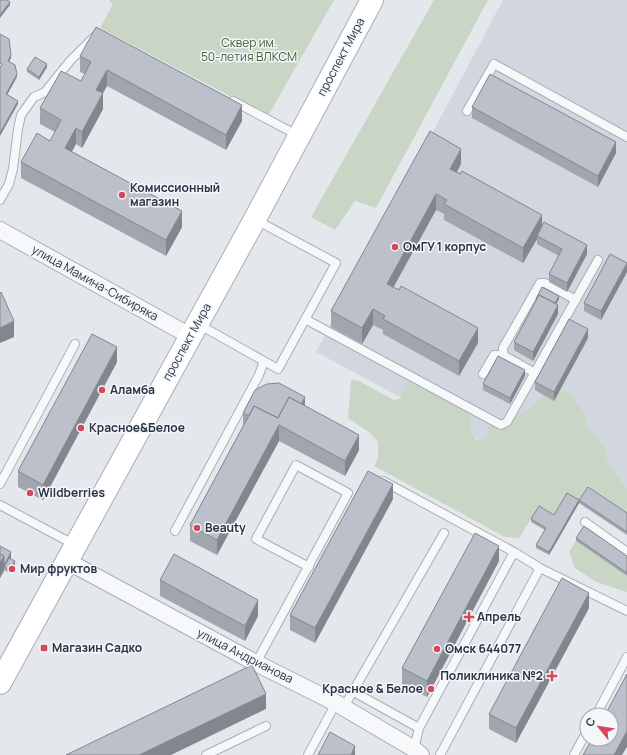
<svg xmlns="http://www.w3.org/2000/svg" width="627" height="755" font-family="Manrope,sans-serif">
<rect width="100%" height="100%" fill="#e4e7ec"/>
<path fill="#d2d6de" d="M503,0H627V516L540,472L316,352Z"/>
<path fill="#c9d6c5" d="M110,0H334L268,116L100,28L113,4L109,2Z
M434,0H488L376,208L355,201L335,230L311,217Z
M410,376L471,409L470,430L476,440L484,439L489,433L488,427L493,423L507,424L534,406L544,395L560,389L572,395L584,413L588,428L604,446L608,464L627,489V516L588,490L579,503L567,496L554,518L539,509L529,522L519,538L505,537L374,466L378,458V442L370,433L348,418L351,381L352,380H357L394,400L400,398Z
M576,541L627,576V592L596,582L575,568L569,552Z"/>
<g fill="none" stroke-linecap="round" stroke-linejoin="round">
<defs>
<path id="service" d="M233,101L299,136
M467,111L494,64L627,137
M0,200L9,184L13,169L18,129L21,115L34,97L45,92L70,61L94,37
M305,319L501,425L507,422L598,260
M198,324L278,369L336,263L256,220
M503,355V348L540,283H545L576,300
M483,374L494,355H503L535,373
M383,481L514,552L540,568L627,611
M0,484L75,344
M0,505L75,545
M585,522L627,552
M175,531L259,375L264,361
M256,663L348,493L296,465L256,539L309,567
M352,691L419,728
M344,707L444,533
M596,715L627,657
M414,749L419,728L514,552
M206,755L266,726
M308,755L336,703
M440,755L540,568
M574,755L587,731"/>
<path id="minor" d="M0,230L190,336
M67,561L256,663L336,703L414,749L421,755"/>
<path id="secondary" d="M0,683L255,219L372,0"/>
</defs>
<use href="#service" stroke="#a9aeb7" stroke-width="10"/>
<use href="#minor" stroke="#a9aeb7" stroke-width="18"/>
<use href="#secondary" stroke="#a9aeb7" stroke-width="24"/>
<use href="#service" stroke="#f7f8fa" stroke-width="8"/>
<use href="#minor" stroke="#f7f8fa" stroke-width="16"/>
<use href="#secondary" stroke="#fff" stroke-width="22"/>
</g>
<path fill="#a1a5ae" d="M80,56L242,121L226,150L107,86L103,93V109L82,148L76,144L71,152L182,227L166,256L21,178V162L50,141L55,132L40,124V108L81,81L85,74L80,72Z
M47,67L39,80L27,72V69Z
M472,107L616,153L598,187L472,118Z
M461,164L457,172L542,227L587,254L567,292L549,282V274L559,256L537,244V239L523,263L444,220V214L436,210L393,287L478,343L459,376L383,334V330L373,325L362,344L331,327V311Z
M627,272L601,320L584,311V303Z
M559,299L556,304L558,314L533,361L514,350V342L536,300Z
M588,338L554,401L535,390V382Z
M117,362L43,500L18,487V471Z
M525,376L510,404L483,390V384Z
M305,406L359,450L345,476L279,441L217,555L190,541V525L244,424H243V413Z
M393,499L315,643L290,630V615Z
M579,500L627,513V535L579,503L549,555L536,548V545L545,530L531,522V519L554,515Z
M576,538L627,556V576L576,541Z
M0,546L11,558V559L15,564L10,573L4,570L0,578Z
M499,561L427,697L402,684V668Z
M160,580L258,616L245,641L160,596Z
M589,608L516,743L489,729V714Z"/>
<path fill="#83868d" d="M10,2V5L0,18V15Z
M11,55V58L8,64V61Z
M47,64V67L39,80V77Z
M107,70V86L96,105V90Z
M17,74V77L6,97V94Z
M103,93V109L82,148V132Z
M18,101V104L0,136V133Z
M242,105V121L226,150V135Z
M76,128V144L65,164V148Z
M616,142V153L598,187V176Z
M461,149V164L450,184V169Z
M436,194V210L387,299V284Z
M182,211V227L166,256V240Z
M542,215V230L537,236V239L523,263V248Z
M587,245V254L567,292V283Z
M627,263V272L601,320V311Z
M559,296V299L553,311V308Z
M558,305V314L533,361V352Z
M373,309V325L362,344V328Z
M14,321V337L0,343V328Z
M478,328V343L459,376V361Z
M588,329V338L554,401V392Z
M117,347V362L43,500V485Z
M525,370V376L510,404V398Z
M305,397V409L300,407Z
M279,425V441L217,555V540Z
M359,435V450L345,476V461Z
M393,484V499L315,643V628Z
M579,500V503L549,555V552Z
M499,546V561L427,697V681Z
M11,552V558L6,568L4,567V571V566Z
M4,556V571L0,578V563Z
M15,561V564L10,573V570Z
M589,593V608L516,743V728Z
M258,600V616L245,641V626Z
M266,694V709L171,755H139Z
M627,731V747L622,755H614Z
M355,746V755H351Z"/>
<path fill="#bbc0ca" stroke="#83868d" d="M0,0H7L10,2L0,15Z
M96,27L242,105L226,135L107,70L96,90L103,93L82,132L76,128L65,148L182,211L166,240L21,162L37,133L50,141L61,120L40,108L61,71L81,81L91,62L80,56Z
M0,34L9,39L11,55L8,61L15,65L17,74L6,94L18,101L0,133V68L2,64L0,63Z
M35,57L47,64L39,77L27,69Z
M490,74L616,142L598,176L472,107Z
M430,131L461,149L450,169L460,174L462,171L542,215L523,248L444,204L447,200L436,194L387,284L399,290L401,286L478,328L459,361L383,319L385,316L373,309L362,328L331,311Z
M544,222L587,245L567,283L549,274L562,249L537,236Z
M610,254L627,263L601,311L584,303Z
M542,287L559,296L555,303L539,295L536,299Z
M1,292L14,321L0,328V293Z
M539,295L558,305L533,352L514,342Z
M569,319L588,329L554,392L535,382Z
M92,334L117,347L43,485L18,471Z
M498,356L525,370L510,398L483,384Z
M279,383L305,397L301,404L289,397L278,418L254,406L249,416L243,413L255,390L267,384Z
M289,397L359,435L345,461L279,425L217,540L190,525L254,406L278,418Z
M368,471L393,484L315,628L290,615Z
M588,487L627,513V532L579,500Z
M567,493L579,500L549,552L536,545L546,528L531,519L539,506L554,515Z
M584,526L627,556V573L576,538Z
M475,533L499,546L427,681L402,668Z
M0,546L11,552L4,566V556L0,554Z
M0,554L4,556L0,563Z
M174,554L258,600L245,626L160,580Z
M9,558L15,561L10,570L4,567Z
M562,578L589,593L516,728L489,714Z
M252,665L266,694L139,755H66Z
M627,674V731L614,755H583L592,739H611V715H605Z
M330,732L355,746L351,755H318Z"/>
<g fill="#d1495b" stroke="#f4f6f9" stroke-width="1.5">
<circle cx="122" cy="195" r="4"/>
<circle cx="395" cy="247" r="4"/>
<circle cx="102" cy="390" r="4"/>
<circle cx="81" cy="428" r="4"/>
<circle cx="30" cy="493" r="4"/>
<circle cx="197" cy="528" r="4"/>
<circle cx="12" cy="569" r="4"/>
<path d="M467 611h4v4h4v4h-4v4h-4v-4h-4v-4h4z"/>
<rect x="40" y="644" width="8" height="8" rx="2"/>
<circle cx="437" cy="649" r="4"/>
<path d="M550 670h4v4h4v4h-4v4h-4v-4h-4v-4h4z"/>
<circle cx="431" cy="689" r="4"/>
</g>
<g text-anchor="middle" stroke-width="3" stroke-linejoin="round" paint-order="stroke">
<g font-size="12" fill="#3f6138" stroke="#f4f6f9">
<text x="249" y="47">Сквер им.<tspan x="249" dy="14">50-летия ВЛКСМ</tspan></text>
</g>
<g font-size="12" fill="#2b3445" stroke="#f4f6f9">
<text transform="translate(341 57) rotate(-62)" y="4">проспект Мира</text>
<text transform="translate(95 283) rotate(29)" y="4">улица Мамина-Сибиряка</text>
<text transform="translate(187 342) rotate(-61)" y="4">проспект Мира</text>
<text transform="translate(245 656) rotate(27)" y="4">улица Андрианова</text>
</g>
<g font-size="12" font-weight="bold" fill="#2b3445" stroke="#f4f6f9" text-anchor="start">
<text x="130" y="192">Комиссионный<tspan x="130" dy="14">магазин</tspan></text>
<text x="403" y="251">ОмГУ 1 корпус</text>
<text x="110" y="394">Аламба</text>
<text x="89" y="432">Красное&amp;Белое</text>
<text x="38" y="497">Wildberries</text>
<text x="205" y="532">Beauty</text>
<text x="20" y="573">Мир фруктов</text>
<text x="477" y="621">Апрель</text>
<text x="52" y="652">Магазин Садко</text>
<text x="445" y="653">Омск 644077</text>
<text x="543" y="680" text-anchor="end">Поликлиника №2</text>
<text x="423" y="693" text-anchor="end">Красное &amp; Белое</text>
</g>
</g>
<g transform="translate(599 727) rotate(300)"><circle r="19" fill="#f4f6f9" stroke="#a4a8b1"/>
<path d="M0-3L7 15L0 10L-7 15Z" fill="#d1495b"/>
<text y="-6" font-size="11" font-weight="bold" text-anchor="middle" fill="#2b3445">С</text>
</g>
</svg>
